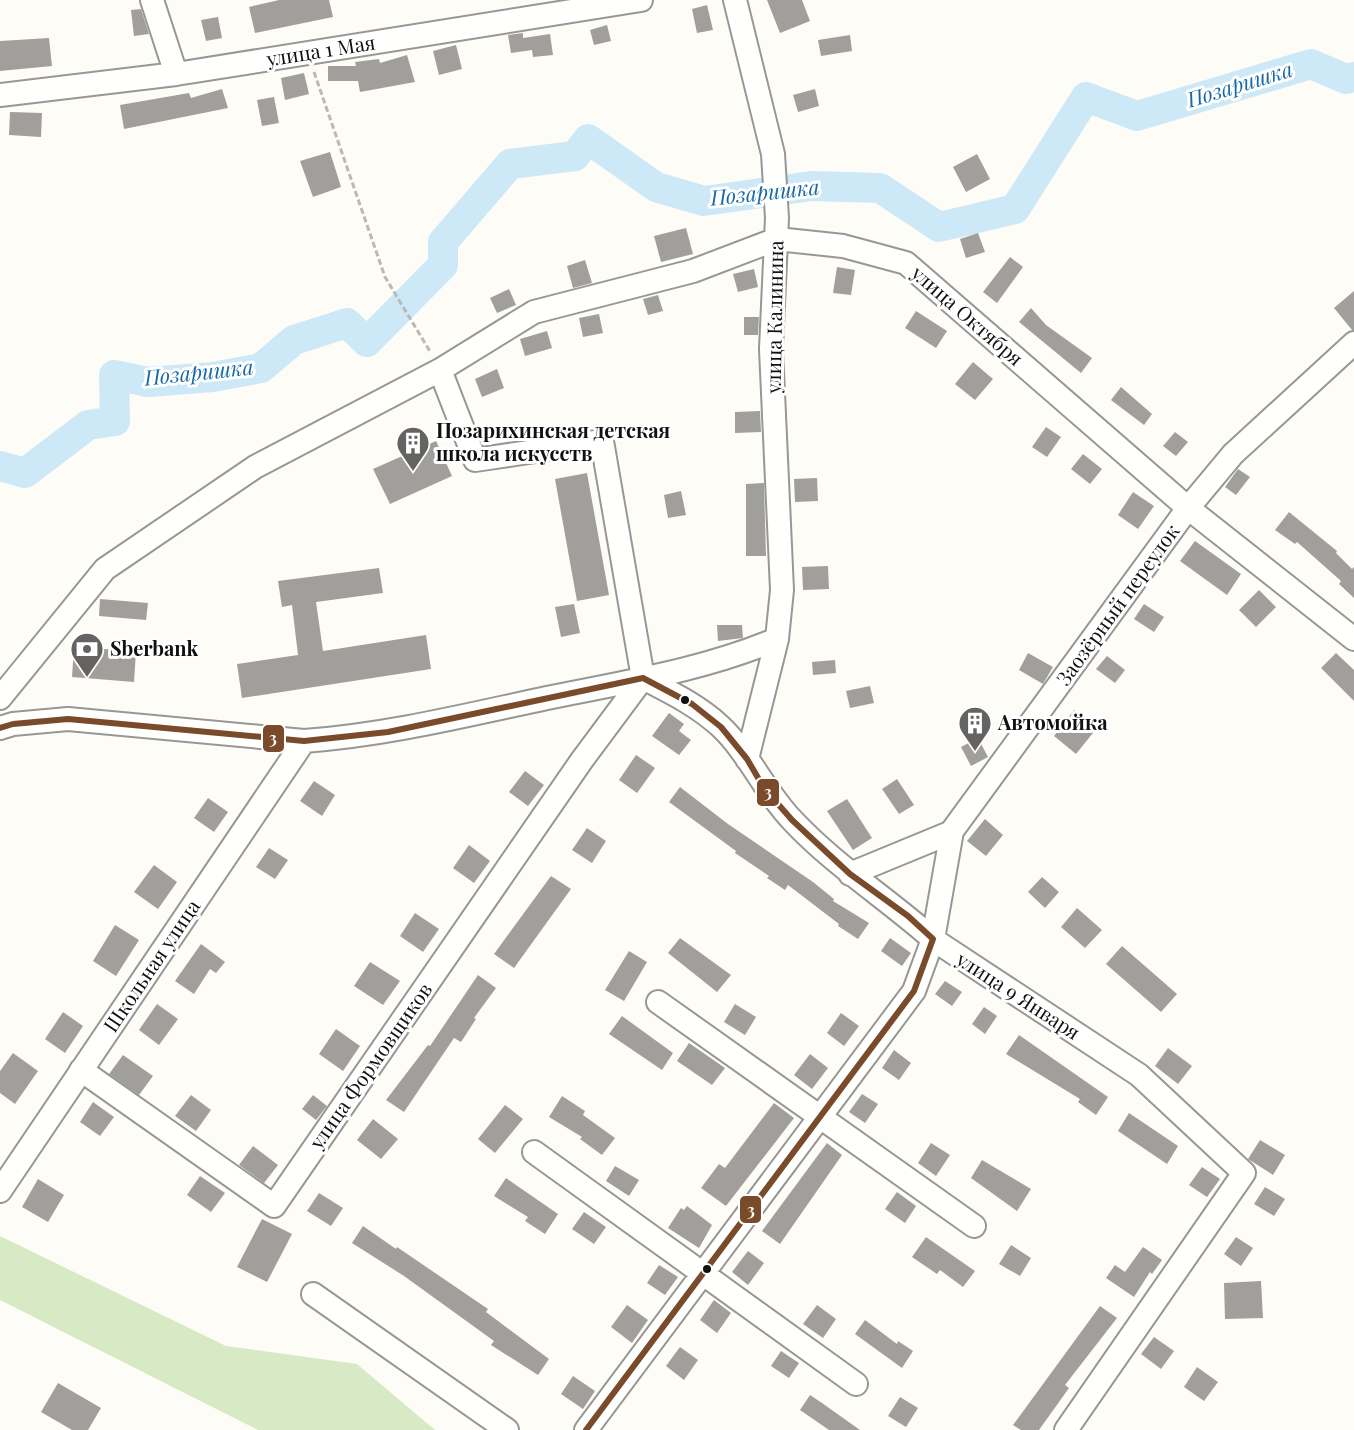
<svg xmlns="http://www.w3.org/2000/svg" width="1354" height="1430" font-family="'Playfair Display',serif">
<rect width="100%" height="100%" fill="#fdfcf7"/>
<path fill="#d8eac5" d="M0,1236L226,1346L357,1364L435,1430H258L0,1300Z"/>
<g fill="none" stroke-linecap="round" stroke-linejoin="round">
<path stroke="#cde8f7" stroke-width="30" d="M0,466L25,473L88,425L115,421L114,375L148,382L213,377L261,368L294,340L347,323L367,342L443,265V242L510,164L575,156L588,139L656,187L704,201L812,186L880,188L939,227L1015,209L1086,97L1137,116L1311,64L1346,79L1354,77"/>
</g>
<path fill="#a19f9c" d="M279,0H329L333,17L255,33L249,7Z
M767,0H802L810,21L780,33Z
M707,5L713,30L697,33L692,9Z
M141,9L149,34L134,36L131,10Z
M218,17L222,38L206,41L201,20Z
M607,25L611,41L594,45L590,30Z
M523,33V38L550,34L553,55L533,57L532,50L511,53L508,35Z
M850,35L852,51L821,56L818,40Z
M49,38L52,66L0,71V41Z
M456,45L462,69L439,75L433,51Z
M407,55L415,82L360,92L358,81H328V66H356L355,62L379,59L380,63Z
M304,73L309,94L285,100L281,78Z
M222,89L228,108L124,129L120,105L189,93L191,98Z
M815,89L819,106L798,112L793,95Z
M274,97L279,123L262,126L257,100Z
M10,112L42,113L41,137L9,135Z
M330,152L341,187L313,197L300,161Z
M977,154L990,179L966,192L953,167Z
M686,228L693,254L661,262L654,236Z
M978,233L985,252L966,258L960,239Z
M1010,257L1023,267L997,303L983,292Z
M585,260L592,283L573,288L567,266Z
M837,267L855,270L851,295L833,293Z
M754,269L758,287L738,292L733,274Z
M509,289L516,305L497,313L490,298Z
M1354,291V330H1352L1334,308Z
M658,295L663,311L648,315L643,299Z
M1031,308L1046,325L1092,358L1081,373L1019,322Z
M916,311L947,331L936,348L905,328Z
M599,314L603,333L583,337L579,318Z
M744,317H759L758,335H744Z
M547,331L552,348L525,356L520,339Z
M973,362L993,379L975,400L955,384Z
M497,369L504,388L482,397L475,379Z
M1121,387L1152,414L1144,425L1111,400Z
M760,411L761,432L735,433V412Z
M1046,427L1061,437L1047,457L1032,447Z
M1175,432L1188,442L1176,456L1163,446Z
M436,441L452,476L390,504L373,469Z
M1083,454L1102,469L1090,484L1071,469Z
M1238,469L1250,477L1236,495L1225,487Z
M587,473L609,595L577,601L555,479Z
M817,478L818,501L795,502L794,479Z
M764,483L766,556H746V484Z
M681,491L686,515L668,518L664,495Z
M1133,492L1154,506L1138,529L1118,515Z
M1289,512L1337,551L1336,553L1352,569L1354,567V598L1339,584L1341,581L1297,542L1295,544L1275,530Z
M1195,541L1241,574L1227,595L1180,561Z
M828,566L829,589L803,590L802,567Z
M379,568L383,593L316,602L323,651L426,635L431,669L242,698L237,664L298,655L292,605L282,607L278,581Z
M1259,590L1276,607L1256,627L1239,610Z
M100,599L148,603L146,620L99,616Z
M574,604L580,633L561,637L555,607Z
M1144,604L1164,617L1154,632L1134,619Z
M717,625H742L743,638L718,641Z
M74,647L136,651L134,682L72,677Z
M1028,653L1053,667L1043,684L1019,670Z
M1336,653L1354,670V701L1321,668Z
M1107,656L1125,670L1115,683L1096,669Z
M835,660L836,673L813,675L812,662Z
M870,686L874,703L850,708L846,691Z
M1074,710L1097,728L1076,754L1054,736Z
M669,713L684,724L679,731L691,740L679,755L652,736Z
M978,738L988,757L971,766L961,747Z
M636,755L655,768L637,793L619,780Z
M525,771L544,785L528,806L509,792Z
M897,779L914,805L899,814L882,789Z
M314,781L335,795L322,816L300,801Z
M680,787L728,824L813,882L834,899L833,901L869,923L858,939L838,926L839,924L788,885L785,890L767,878L769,876L735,853L736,851L669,802Z
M208,798L228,812L214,832L194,818Z
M847,799L872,838L853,850L827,811Z
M985,819L1003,835L986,856L967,841Z
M587,828L606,841L592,863L572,850Z
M469,845L490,861L474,883L453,868Z
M269,848L288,860L275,879L256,867Z
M154,865L177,882L158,909L134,892Z
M551,876L571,889L514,968L494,954Z
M1042,877L1059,892L1045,908L1028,892Z
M1077,908L1102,930L1085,948L1061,927Z
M415,913L439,929L423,952L400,936Z
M115,925L139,940L116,976L93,961Z
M680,938L731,975L717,992L668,953Z
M890,938L911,953L902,966L881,951Z
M201,944L225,962L216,973L210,969L194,994L175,981Z
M1122,946L1177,994L1161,1012L1106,964Z
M629,951L647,962L624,1001L605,990Z
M370,962L400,981L383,1005L354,986Z
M478,975L496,988L474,1018L476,1019L461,1042L454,1038L404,1112L386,1100L428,1045L430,1046Z
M945,981L962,992L952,1006L935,994Z
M157,1004L178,1019L159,1045L139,1030Z
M735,1004L756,1017L745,1035L724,1022Z
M984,1007L997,1016L985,1034L972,1024Z
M63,1012L83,1026L65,1053L45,1039Z
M841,1013L859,1026L844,1046L827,1033Z
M622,1016L673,1053L662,1070L609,1034Z
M336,1029L360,1046L343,1071L319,1054Z
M1019,1035L1108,1097L1096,1115L1078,1102L1080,1099L1006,1054Z
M689,1043L725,1068L712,1085L677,1061Z
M1168,1048L1192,1066L1178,1084L1155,1066Z
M894,1050L911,1063L899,1080L882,1068Z
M13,1053L38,1071L15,1104L0,1093V1071Z
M810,1054L828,1068L812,1089L794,1075Z
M123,1055L153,1076L139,1095L109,1074Z
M862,1094L878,1104L865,1123L849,1112Z
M191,1095L211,1110L196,1131L175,1116Z
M313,1095L327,1106L316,1120L302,1109Z
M562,1096L585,1111L583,1115L615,1138L602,1155L580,1139L582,1137L549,1117Z
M93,1102L114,1117L100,1136L80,1122Z
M774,1103L794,1118L726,1206L701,1188L719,1164L725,1168Z
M505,1105L523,1119L495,1153L478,1139Z
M1129,1113L1178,1146L1167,1164L1118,1131Z
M373,1119L398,1139L381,1159L357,1140Z
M1260,1140L1285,1155L1273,1175L1248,1159Z
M827,1143L842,1155L780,1244L762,1231Z
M931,1143L950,1155L936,1176L918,1163Z
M253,1146L278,1165L264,1183L239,1165Z
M982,1160L1031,1189L1017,1211L971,1178Z
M615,1166L639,1180L629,1196L606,1181Z
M1202,1167L1220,1179L1207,1197L1189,1185Z
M200,1176L225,1193L211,1212L187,1195Z
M506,1178L558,1214L545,1234L525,1221L528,1217L494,1196Z
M38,1179L64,1195L48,1222L22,1207Z
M1265,1187L1285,1199L1274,1216L1254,1204Z
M897,1192L916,1206L905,1223L885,1209Z
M319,1193L343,1208L331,1226L307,1211Z
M687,1206L712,1225L699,1248L668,1228L681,1208L684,1210Z
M584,1212L606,1227L594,1244L572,1229Z
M262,1219L292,1234L267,1282L237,1267Z
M363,1226L396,1249L397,1247L488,1309L486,1312L549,1359L538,1375L491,1345L494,1341L404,1276L352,1243Z
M926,1237L975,1271L963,1287L940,1270L937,1274L912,1257Z
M1236,1237L1253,1248L1241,1266L1224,1254Z
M1011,1245L1031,1258L1020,1276L999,1264Z
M1143,1247L1162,1260L1152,1274L1150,1272L1134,1297L1106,1278L1115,1265L1125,1272Z
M748,1251L764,1263L748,1285L732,1272Z
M659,1265L678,1277L665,1295L647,1283Z
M1261,1281L1263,1318L1225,1319L1224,1283Z
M714,1300L731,1313L717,1333L700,1320Z
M627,1305L648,1320L632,1343L611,1327Z
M817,1305L836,1319L823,1338L803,1324Z
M1100,1306L1117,1318L1065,1385L1069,1388L1039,1430H1021L1013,1425Z
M865,1320L897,1344L898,1341L913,1351L902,1368L855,1334Z
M1154,1337L1174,1351L1161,1369L1141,1354Z
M680,1347L698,1360L684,1380L666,1366Z
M781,1351L799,1363L789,1378L771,1366Z
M1197,1367L1218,1382L1204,1401L1184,1387Z
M573,1376L595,1391L583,1409L561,1394Z
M58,1383L101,1408L88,1430H72L41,1412Z
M810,1395L822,1403L860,1430H829L800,1410Z
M900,1397L918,1408L906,1427L888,1416Z"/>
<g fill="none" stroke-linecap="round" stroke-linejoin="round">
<defs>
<path id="minor" d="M152,0L176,74
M735,0L773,154L777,218L771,349L782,590L777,639L747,759
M0,95L176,74L641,0
M440,370L475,460L602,441L643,678
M643,678C670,692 697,705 720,726C749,753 764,791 792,820C835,866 888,899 934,940L1139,1075L1244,1173L1066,1430
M0,698L105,569L255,467L440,370L534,312L693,271L777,239L843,246L906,263L1188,508L1354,639
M0,728L13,724L68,719L304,741C387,735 467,715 547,698C625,682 704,670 777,639
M850,874L952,832
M658,1002L974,1226
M81,1070L274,1206L582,760L643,678
M534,1152L856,1384
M0,1191L304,741
M313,1294L507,1430
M586,1430L914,991L933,939L952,831L1188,508L1233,454L1354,343"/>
</defs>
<use href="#minor" stroke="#979795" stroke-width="26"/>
<path stroke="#b9b9b8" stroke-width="3" stroke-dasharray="6 3" stroke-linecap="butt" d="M314,72L385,277L431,353"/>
<use href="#minor" stroke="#fffffe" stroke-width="22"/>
<defs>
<path id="bus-1" d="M0,728L13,724L68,719L304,741L388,732L643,678L692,704L721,727L747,759L764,788L792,820L850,874L908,916L933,939L914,991L586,1430"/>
</defs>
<use href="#bus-1" stroke="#fff" stroke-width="10"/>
<use href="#bus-1" stroke="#7a4b2a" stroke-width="6"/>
</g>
<defs>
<symbol id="building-pin" viewBox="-11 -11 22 30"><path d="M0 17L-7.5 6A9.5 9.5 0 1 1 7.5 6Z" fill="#646362" stroke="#fff"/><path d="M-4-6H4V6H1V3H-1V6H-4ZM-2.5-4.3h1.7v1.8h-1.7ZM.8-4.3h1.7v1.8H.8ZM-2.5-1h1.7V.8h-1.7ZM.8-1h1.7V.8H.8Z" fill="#fff"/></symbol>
<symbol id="bank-pin" viewBox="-11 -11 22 30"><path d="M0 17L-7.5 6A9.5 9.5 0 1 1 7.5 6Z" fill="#646362" stroke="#fff"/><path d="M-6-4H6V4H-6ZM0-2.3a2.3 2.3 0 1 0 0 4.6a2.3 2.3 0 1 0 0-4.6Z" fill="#fff"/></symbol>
</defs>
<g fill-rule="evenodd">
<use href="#building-pin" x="394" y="424" width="38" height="52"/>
<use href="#bank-pin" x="68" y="630" width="38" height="52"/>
<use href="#building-pin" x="956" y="704" width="38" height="52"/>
</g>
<g fill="#111" stroke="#fff" stroke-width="2">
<circle cx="685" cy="700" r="5"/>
<circle cx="707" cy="1269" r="5"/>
</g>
<g text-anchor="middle" stroke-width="6" stroke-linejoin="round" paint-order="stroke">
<g font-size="20" fill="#111" stroke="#fff">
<text transform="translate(321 51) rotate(-9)" y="7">улица 1 Мая</text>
<text transform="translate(967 316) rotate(41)" y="7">улица Октября</text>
<text transform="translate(775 317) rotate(-89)" y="7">улица Калинина</text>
<text transform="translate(1118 605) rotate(-54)" y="7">Заозёрный переулок</text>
<text transform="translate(152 966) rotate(-56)" y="7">Школьная улица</text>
<text transform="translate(1018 996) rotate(33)" y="7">улица 9 Января</text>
<text transform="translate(371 1066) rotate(-55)" y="7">улица Формовщиков</text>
</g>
<g font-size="20" font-weight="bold" fill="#111" stroke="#fff" text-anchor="start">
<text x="436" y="438">Позарихинская детская<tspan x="436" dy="23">школа искусств</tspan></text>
<text x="110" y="656">Sberbank</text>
<text x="998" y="730">Автомойка</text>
</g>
<g font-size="21" font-style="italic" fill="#1768a6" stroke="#fff">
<text transform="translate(1240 85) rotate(-17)" y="7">Позаришка</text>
<text transform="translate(765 193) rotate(-6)" y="7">Позаришка</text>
<text transform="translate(199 373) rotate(-6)" y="7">Позаришка</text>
</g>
</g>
<g stroke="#fff" stroke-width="2">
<rect x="262" y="724" width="23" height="29" rx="6" fill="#7a4b2a"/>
<rect x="756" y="778" width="24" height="29" rx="6" fill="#7a4b2a"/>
<rect x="739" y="1195" width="23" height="29" rx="6" fill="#7a4b2a"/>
</g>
<g font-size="16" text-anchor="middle" font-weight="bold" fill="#fff">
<text x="273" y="744">3</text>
<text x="768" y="798">3</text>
<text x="751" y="1216">3</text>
</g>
</svg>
